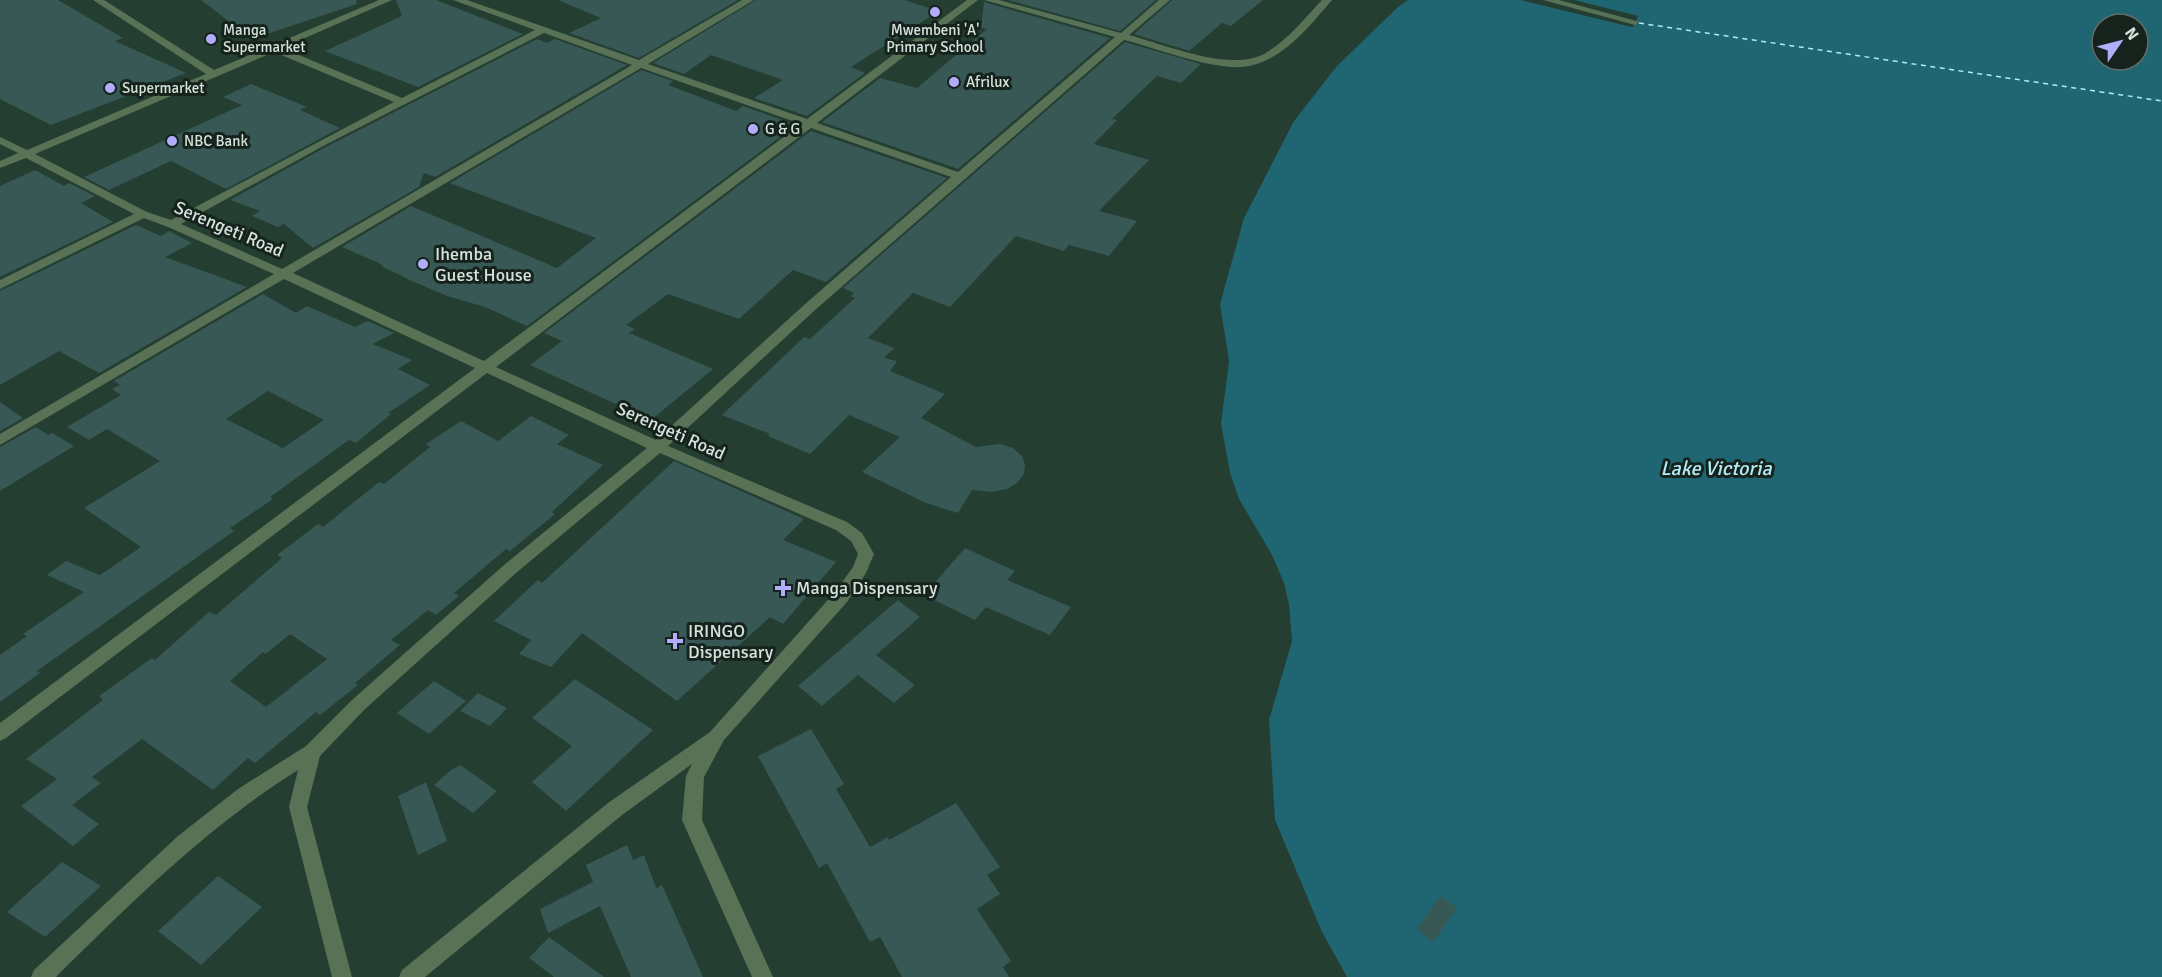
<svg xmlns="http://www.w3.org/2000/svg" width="2162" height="977" font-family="Signika,sans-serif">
<rect width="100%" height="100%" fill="#243e32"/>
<path fill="#1f6572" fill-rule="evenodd" d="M1408,0H1521L1632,27L1637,16L1574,0H2162V977H1347L1322,932L1275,820L1269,720L1292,641L1289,605L1284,583L1272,555L1239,499L1230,473L1221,424L1229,361L1220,304L1244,218L1294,121L1337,66L1398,7ZM2102,24H2138V60H2102Z"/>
<path fill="#243e32" d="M1521,0H1533L1631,23L1634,18L1574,3L1571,0L1638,16L1633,27Z"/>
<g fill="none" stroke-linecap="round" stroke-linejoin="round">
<path stroke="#b2eaf6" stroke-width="1.5" stroke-dasharray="5 4.5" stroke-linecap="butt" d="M1639,23L2162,101"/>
</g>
<path fill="#375855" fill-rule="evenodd" d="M0,0H58L123,38L115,41L186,73L51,125L0,99Z
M201,0H356L357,4L252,39Z
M396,0H436L523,34L418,87L325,51L402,16Z
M558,0H738L639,58L569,33L601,18Z
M756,0H904L939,11L851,67L865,73L807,116L754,98L783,80L711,55L684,74L653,63Z
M1008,0H1156L1120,31Z
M1172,0H1263L1231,26L1222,23L1189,51L1134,34Z
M984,2L1110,38L958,169L822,122L880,78L917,88L987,29L981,28Z
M537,39L547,43L555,39L627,65L435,177L424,173L419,187L313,248L284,224L278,227L252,216L260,211L230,200L326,147Z
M1125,42L1201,64L1181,83L1157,76L1112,119L1117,120L1094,144L1149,160L1099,211L1137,221L1109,256L1069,245L1064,251L1016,236L950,307L913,293L868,338L894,348L884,358L897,361L890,371L945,394L921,418L976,447L1000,444L1013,448L1022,456L1025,465L1024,474L1017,483L1007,489L993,492L972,490L958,513L926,503L862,472L900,437L849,415L810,454L768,436L770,434L722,415L804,337L810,339L855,298L851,296L854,293L843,288Z
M641,70L673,81L668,85L736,111L743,106L796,125L527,326L485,307L447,296L412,281L381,266L383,265L342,247L411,206L557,268L596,238L450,183Z
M251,84L307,107L300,110L340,128L226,189L171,161L109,190L84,177L242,105L223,97Z
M811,131L947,178L826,282L793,270L739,319L668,294L626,325L635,329L629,333L713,369L651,420L530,365L562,341L544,333Z
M35,170L64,186L69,183L95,196L81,203L113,222L0,277V186Z
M136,225L161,236L169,231L192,243L165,257L247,287L99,373L59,351L0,385V291Z
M263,294L296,313L307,306L355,327L368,321L394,333L373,344L412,360L398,369L430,385L388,413L391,414L356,443L349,440L270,497L273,499L230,528L234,531L37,671L40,673L0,702V655L27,636L23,634L84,592L47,575L66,561L100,575L141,547L84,508L160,461L107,429L89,440L67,427L121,395L112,389L120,385L114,381ZM268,391L324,420L283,448L226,419Z
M0,402L23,418L0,431Z
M531,416L569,435L557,444L603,465L552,512L555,514L510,551L506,549L454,593L459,596L436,615L428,610L391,640L400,645L355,683L358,685L320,715L316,712L255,763L248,758L213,790L142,739L92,777L101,783L72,805L99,824L73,846L21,806L57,779L26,759L103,700L99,696L152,658L155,660L209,612L216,615L282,558L277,555L318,524L323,527L379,482L384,484L430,447L426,444L461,421L498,441ZM290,634L327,659L266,707L230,681L263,652L266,654Z
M36,427L48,435L52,433L74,446L0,491V447Z
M674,461L804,519L783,540L836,562L783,624L770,617L677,701L582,633L551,667L519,654L531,640L494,621L538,580L542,583Z
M965,548L1015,571L1007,580L1071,607L1050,635L986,607L975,620L924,595Z
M898,600L920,617L876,655L915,685L894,703L858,675L822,706L798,686Z
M575,679L653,730L566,811L532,782L572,746L532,718Z
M434,681L466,701L429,734L397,713Z
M478,693L507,708L490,726L460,711Z
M811,729L844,784L836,789L870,847L888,837L889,840L956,803L1000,867L987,875L1000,894L977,909L1011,961L1003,967L1009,977H902L880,937L870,942L827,863L819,868L758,756Z
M460,765L497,791L473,813L434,785L451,770Z
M426,782L447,841L418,855L398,796Z
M627,845L633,860L644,855L656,888L662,885L703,977H631L600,906L548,933L540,909L593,882L586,865Z
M62,862L101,886L45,937L7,912Z
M218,876L262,907L201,965L158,931Z
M1440,896L1457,908L1433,942L1417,929Z
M549,937L604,977H554L529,958Z"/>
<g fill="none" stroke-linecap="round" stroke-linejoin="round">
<path fill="#597154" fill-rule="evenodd" d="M93,0H104L214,70L379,0H392L282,48L402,98L535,30L453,0H467L639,60L742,0H754L648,64L807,119L967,0H978L817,123L958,172L1115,37L984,0H999L1121,33L1159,0H1170L1129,35C1166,45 1229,72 1264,54C1287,41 1304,19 1322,0H1332C1309,27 1279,65 1241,67C1209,69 1156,48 1124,40L814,311L668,446L847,522L862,533L874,554L866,573L847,602L724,740L704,777L702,820L773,977H752L682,820L686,776L692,764L622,815L425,977H399L402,970L608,803L710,732L835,592L853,567L858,554L851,541L836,530L660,453L516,573L364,710L320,756L307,807L352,977H332L289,807L298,770C207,827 132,902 56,977H31L34,970L178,836L238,789L306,746L352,700L504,565L647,448L487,373L6,738L0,741V723L475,368L284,279L0,445V434L274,274L168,227L144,218L0,289V280L134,214L26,158L0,168V161L18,153L0,144V137L27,150L206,74ZM544,33L632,65L282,269L181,224L325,145ZM274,52L394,102L171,220L147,212L35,154ZM641,68L801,124L484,361L293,273ZM811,128L951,177L804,305L656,440L496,367Z
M1543,0H1559L1640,22L1635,25Z"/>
</g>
<g fill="#b2adfa" stroke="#16221c" stroke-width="2">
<circle cx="935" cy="12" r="6"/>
<circle cx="211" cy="39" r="6"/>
<circle cx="954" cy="82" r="6"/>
<circle cx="110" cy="88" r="6"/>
<circle cx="753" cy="129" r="6"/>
<circle cx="172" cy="141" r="6"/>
<circle cx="423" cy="264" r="6"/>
<path d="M780 579h6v6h6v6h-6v6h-6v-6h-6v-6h6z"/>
<path d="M672 632h6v6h6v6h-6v6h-6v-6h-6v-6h6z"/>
</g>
<g text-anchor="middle" stroke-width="6" stroke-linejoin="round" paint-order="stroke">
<g font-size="15" fill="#d4e3dc" stroke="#16221c" text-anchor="start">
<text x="223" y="35">Manga<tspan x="223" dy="17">Supermarket</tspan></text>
<text x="935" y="35" text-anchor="middle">Mwembeni 'A'<tspan x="935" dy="17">Primary School</tspan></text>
<text x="966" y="87">Afrilux</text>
<text x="122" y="93">Supermarket</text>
<text x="765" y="134">G &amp; G</text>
<text x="184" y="146">NBC Bank</text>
</g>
<g font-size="18" fill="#d4e3dc" stroke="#16221c">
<text transform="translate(229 229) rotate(23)" y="6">Serengeti Road</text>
<text transform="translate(671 431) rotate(24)" y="6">Serengeti Road</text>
</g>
<g font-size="18" fill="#d4e3dc" stroke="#16221c" text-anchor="start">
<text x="435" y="260">Ihemba<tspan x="435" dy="21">Guest House</tspan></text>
<text x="796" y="594">Manga Dispensary</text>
<text x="688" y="637">IRINGO<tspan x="688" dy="21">Dispensary</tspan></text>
</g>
<g font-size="20" font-style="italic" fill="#b2eaf6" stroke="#16221c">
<text x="1716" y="475">Lake Victoria</text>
</g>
</g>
<g transform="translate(2120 42) rotate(55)"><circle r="28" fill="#16221c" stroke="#626f69" stroke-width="1.5"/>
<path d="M0-4.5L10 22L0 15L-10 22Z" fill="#b2adfa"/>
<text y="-9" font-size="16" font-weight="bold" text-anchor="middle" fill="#d4e3dc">N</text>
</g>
</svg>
